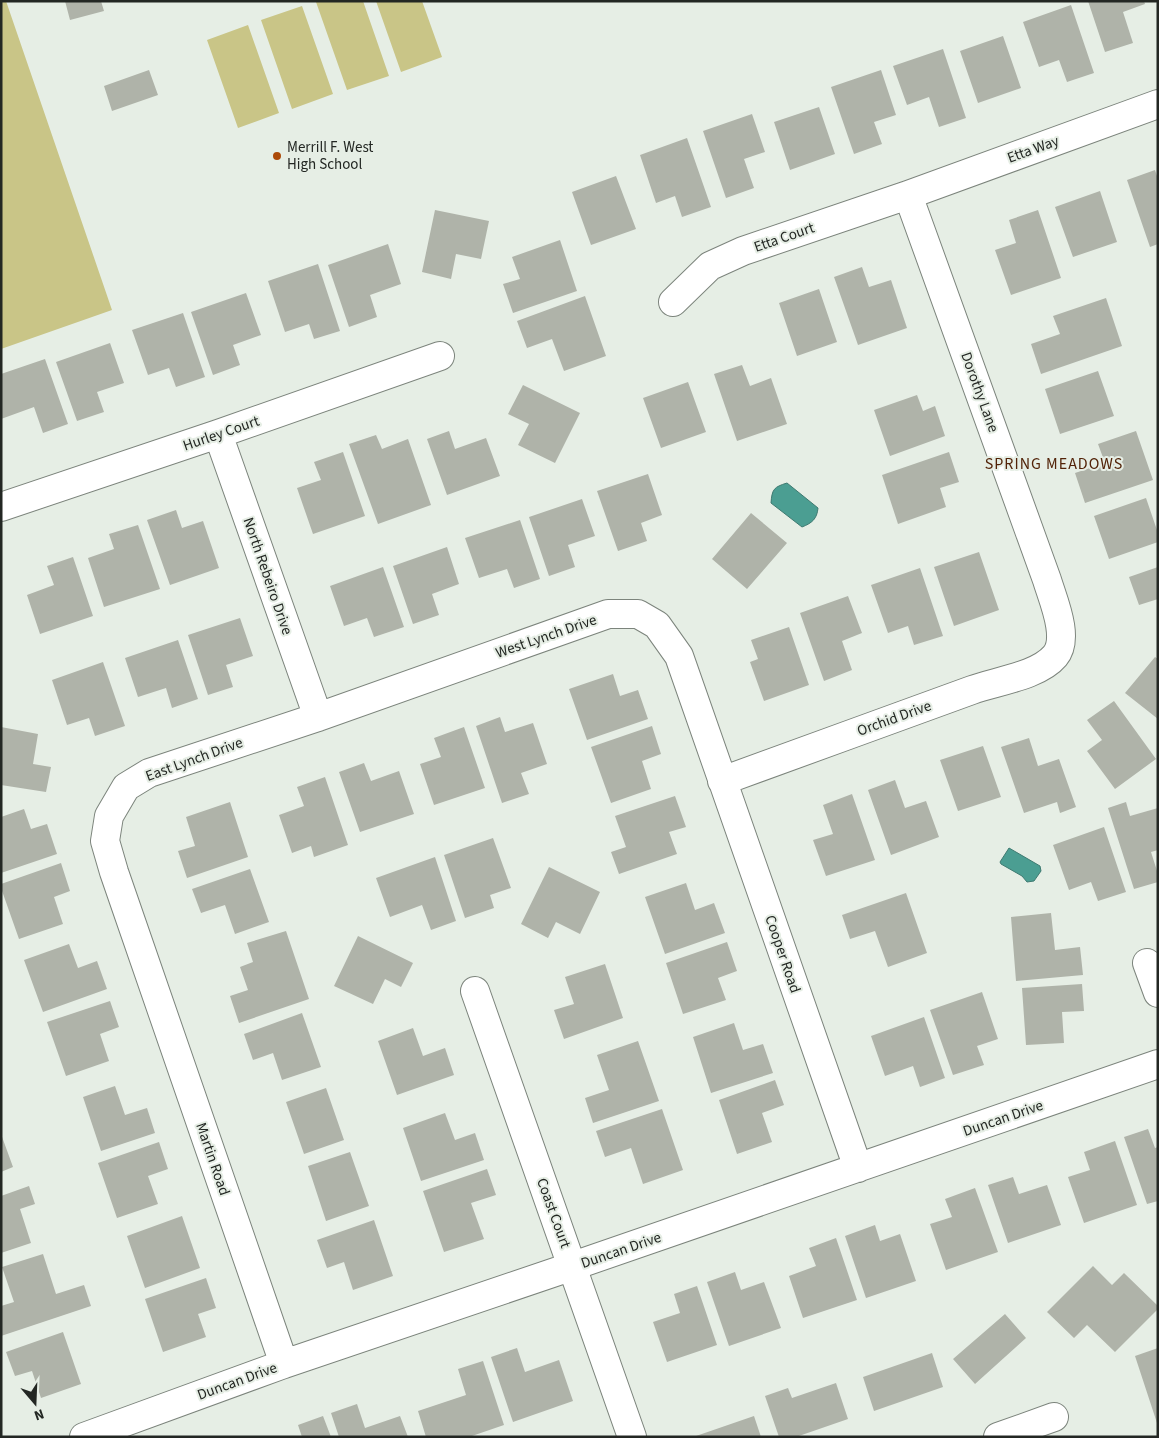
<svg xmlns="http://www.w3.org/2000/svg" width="1159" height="1438" font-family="'Source Sans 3',sans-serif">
<rect width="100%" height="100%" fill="#e6eee5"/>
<path fill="#c9c587" d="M1,1H6L112,310L1,349Z
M319,1H363L389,76L347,90L316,2Z
M376,1H422L442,57L401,72Z
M302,6L333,94L292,109L261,20Z
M248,25L279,113L238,128L207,40Z"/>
<path fill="#4b9e92" stroke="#3f7a71" d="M787,483L818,508C817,519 812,523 802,527L771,503C772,489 774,487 787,483Z
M1009,848L1040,866L1041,871L1034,881L1027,882L1022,876L1001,864L1000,862Z"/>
<path fill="#afb3a9" d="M65,1H101L104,11L70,20Z
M1088,1H1144L1145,4L1123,12L1133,43L1105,52Z
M1071,5L1094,73L1067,82L1059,60L1039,67L1023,22Z
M1003,36L1021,88L978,103L960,51Z
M943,49L966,118L939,127L929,97L907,105L893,66Z
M149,70L158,95L112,111L104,86Z
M881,70L896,115L874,122L882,144L854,154L831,87Z
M819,107L835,154L790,170L774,122Z
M752,114L765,152L744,159L754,188L726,198L703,131Z
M687,138L711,207L682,217L675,196L656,203L640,155Z
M1155,170L1158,179V244L1150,247L1127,180Z
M616,176L636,229L591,245L572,192Z
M1100,191L1117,242L1073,257L1055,207Z
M435,210L489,221L481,259L456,254L451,279L422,272Z
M1038,210L1061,278L1011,295L995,250L1016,243L1009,220Z
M560,240L577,291L513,313L503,284L520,279L512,257Z
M388,244L401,284L370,295L377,317L349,327L328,265Z
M318,264L340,331L314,339L309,324L285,332L268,281Z
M862,267L869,287L891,280L907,328L858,345L834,277Z
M819,289L837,342L797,356L779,303Z
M246,293L261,335L233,345L240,365L213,375L191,312Z
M585,296L606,356L564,371L552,339L527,348L517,321Z
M1106,298L1122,346L1041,374L1031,344L1060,334L1053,316Z
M183,313L205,377L176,387L169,368L148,375L132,330Z
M110,343L124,383L97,392L104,412L77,421L56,362Z
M45,359L68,424L43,433L34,407L1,419V374Z
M742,365L750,386L771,378L787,424L737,441L714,374Z
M1098,371L1114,416L1060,434L1045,389Z
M688,382L706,432L661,448L643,398Z
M523,385L580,413L555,463L518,445L529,424L508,414Z
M917,395L923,411L935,406L945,436L890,456L874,410Z
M449,431L455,449L486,438L500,476L447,495L427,439Z
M1136,431L1153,480L1085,503L1075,473L1105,463L1098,444Z
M376,435L382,449L408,439L431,505L378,524L349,444Z
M343,452L365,516L313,534L297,488L321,480L314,462Z
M949,452L959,482L940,488L946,507L898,524L882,475Z
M648,474L662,515L641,523L647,541L618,551L597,491Z
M1146,498L1158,533V542L1109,559L1094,516Z
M582,499L595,536L568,545L575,567L549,576L529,517Z
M176,510L182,528L203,521L219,568L170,585L147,520Z
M751,513L787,543L747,589L712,559Z
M520,520L540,579L514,588L507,569L479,578L465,538Z
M138,525L160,589L104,607L88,558L114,549L109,534Z
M447,547L459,584L432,594L439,615L413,624L393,566Z
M979,552L999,610L954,626L934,567Z
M73,557L93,616L40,634L27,595L54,585L47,566Z
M383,567L404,627L374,637L367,618L344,626L330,586Z
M1158,567V599L1139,605L1129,577Z
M920,568L943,636L914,645L908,626L888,633L871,585Z
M848,596L862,633L842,641L852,670L824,681L800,613Z
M240,618L253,656L226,665L233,687L208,695L188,635Z
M789,627L809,685L764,701L750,662L758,659L751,640Z
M178,640L198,699L172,708L166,688L138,697L125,658Z
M1155,657L1158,659V719L1125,693Z
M103,662L125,726L95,736L89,718L67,725L52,680Z
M613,674L620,696L638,690L648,719L587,740L569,689Z
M1114,701L1156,759L1115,789L1087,751L1102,740L1087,720Z
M500,717L505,732L533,723L547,764L521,773L529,794L502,803L476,726Z
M652,726L661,754L642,761L651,789L611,803L591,747Z
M1,727L38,734L33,764L51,767L46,792L1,785Z
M464,727L485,788L434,805L420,764L441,757L434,738Z
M1029,738L1038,766L1059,759L1076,807L1060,813L1057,802L1024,813L1001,747Z
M983,746L1001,797L958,811L940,760Z
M364,763L371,781L399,771L414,814L360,832L339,772Z
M325,777L348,845L314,857L311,846L292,853L279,815L304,806L297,787Z
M895,780L905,808L926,801L939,837L891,855L868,790Z
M852,794L875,860L826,876L813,840L833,834L823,805Z
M675,796L686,827L669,832L677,854L619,874L611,852L626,847L615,816Z
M230,802L248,857L187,878L178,851L195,846L186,817Z
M1126,802L1130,816L1158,808V850L1151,852L1158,874V882L1134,889L1108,808Z
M24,809L31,829L47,824L57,854L1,873V817Z
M1104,827L1126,892L1098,901L1091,882L1069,890L1053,845Z
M493,838L511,888L490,895L494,908L465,918L444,855Z
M435,857L456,921L431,930L422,905L390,917L376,878Z
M61,863L70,891L54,897L63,924L19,939L1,888V884Z
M549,867L600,892L580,934L556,922L548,938L521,924Z
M250,869L269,922L235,934L225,905L201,913L192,889Z
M686,883L695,910L714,903L725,933L665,954L645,897Z
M906,893L927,953L888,967L875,931L850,939L842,915Z
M1051,913L1055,950L1080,947L1083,975L1016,981L1011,917Z
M286,931L309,999L239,1023L230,996L248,990L240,967L253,962L247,943Z
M358,936L413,963L401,987L385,979L373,1004L334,986Z
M727,942L737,971L718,978L726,1000L683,1014L666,963Z
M69,944L78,968L97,961L107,989L43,1012L24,960Z
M605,964L623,1018L564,1039L554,1010L574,1004L565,977Z
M1082,984L1084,1011L1062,1012L1064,1043L1026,1045L1022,988Z
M982,992L998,1039L977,1046L984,1065L953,1075L930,1010Z
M110,1001L119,1027L100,1034L109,1061L66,1076L47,1022Z
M302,1013L321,1067L282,1080L273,1053L253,1060L244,1034Z
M924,1017L945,1078L920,1087L913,1066L885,1076L871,1036Z
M734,1023L743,1050L763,1044L773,1073L711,1093L693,1037Z
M413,1028L423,1056L445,1048L454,1075L397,1095L378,1041Z
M638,1041L659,1101L593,1123L585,1098L609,1090L597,1055Z
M775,1080L784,1105L762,1113L772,1142L737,1154L719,1100Z
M115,1086L125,1115L147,1108L155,1133L101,1151L83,1097Z
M326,1088L344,1140L304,1154L286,1102Z
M662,1109L683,1170L643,1184L631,1148L605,1157L596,1131Z
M445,1113L455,1140L475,1133L484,1160L421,1181L403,1128Z
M1148,1129L1155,1148L1158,1147V1201L1147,1204L1124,1137Z
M1,1134L13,1167L1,1172Z
M1115,1141L1137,1205L1084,1223L1068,1177L1090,1170L1084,1152Z
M159,1142L168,1169L148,1176L158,1204L117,1218L98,1163Z
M350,1152L369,1206L326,1221L308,1166Z
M487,1169L496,1195L471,1203L484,1239L444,1252L423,1191Z
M1013,1177L1019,1194L1047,1185L1061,1225L1008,1243L988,1185Z
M29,1186L35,1204L20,1209L31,1243L1,1253V1196Z
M975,1188L998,1252L946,1270L930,1224L952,1217L945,1199Z
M182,1216L200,1268L145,1288L127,1236Z
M374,1220L393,1276L353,1290L344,1262L327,1268L317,1240Z
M875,1225L880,1241L900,1234L916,1281L866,1298L845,1236Z
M836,1238L857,1300L803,1318L789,1276L816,1266L809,1248Z
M43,1254L56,1294L84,1285L91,1306L1,1336V1306L14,1302L2,1267Z
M1093,1266L1112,1285L1124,1273L1158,1306V1309L1115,1352L1087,1325L1074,1338L1047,1312Z
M735,1272L741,1290L764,1282L781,1328L729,1346L707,1282Z
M206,1278L216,1308L198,1314L206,1337L163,1352L145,1299Z
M697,1286L717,1345L667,1362L653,1322L680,1313L674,1294Z
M1005,1314L1026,1338L975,1384L953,1359Z
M63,1332L81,1384L41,1398L32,1371L15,1376L6,1352Z
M517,1348L525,1372L559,1360L573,1401L513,1422L491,1357Z
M1158,1348V1423H1157L1135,1356Z
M932,1353L943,1387L874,1411L863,1377Z
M483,1361L504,1425L469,1437H426L418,1411L466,1395L458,1369Z
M836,1383L848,1419L796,1437H779L765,1396L788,1388L792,1398Z
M357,1404L365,1428L400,1416L408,1437H339L331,1413Z
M323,1416L331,1437H302L298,1425Z
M754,1416L761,1437H696V1436Z"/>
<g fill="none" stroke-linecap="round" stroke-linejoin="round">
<defs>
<path id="minor" d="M673,302L710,266L743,251L908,195L1158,104
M218,434L318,717
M1,507L218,434L440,356
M722,781C805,751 889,720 972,690C997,681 1038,676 1055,656C1070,638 1053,600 1047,580L908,195
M1147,963L1158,993
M475,991L632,1437
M284,1364L114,872L105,841L109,816L126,787L149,773L318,717L608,614H638L657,625L679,656L858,1168
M84,1437L284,1364L573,1266L1158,1064
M998,1437L1054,1417"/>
</defs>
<use href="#minor" stroke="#7c847c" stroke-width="30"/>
<use href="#minor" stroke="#fff" stroke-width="28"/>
</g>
<circle fill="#ac4a08" stroke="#e6eee5" stroke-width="2" cx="277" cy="156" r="5"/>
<g text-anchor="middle" stroke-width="4" stroke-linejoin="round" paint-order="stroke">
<g font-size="15" fill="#232723" stroke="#e6eee5" text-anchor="start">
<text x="287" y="152">Merrill F. West<tspan x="287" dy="17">High School</tspan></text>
</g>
<g font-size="15" fill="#232723" stroke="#e6eee5">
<text transform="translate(1033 149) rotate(-20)" y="5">Etta Way</text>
<text transform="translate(784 237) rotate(-19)" y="5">Etta Court</text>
<text transform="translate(980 392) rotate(70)" y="5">Dorothy Lane</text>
<text transform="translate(221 433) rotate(-19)" y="5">Hurley Court</text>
<text transform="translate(268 576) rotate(71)" y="5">North Rebeiro Drive</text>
<text transform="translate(546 636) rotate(-19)" y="5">West Lynch Drive</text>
<text transform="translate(894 718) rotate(-20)" y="5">Orchid Drive</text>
<text transform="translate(194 759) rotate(-20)" y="5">East Lynch Drive</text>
<text transform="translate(783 954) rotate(71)" y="5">Cooper Road</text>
<text transform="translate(1003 1118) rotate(-19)" y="5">Duncan Drive</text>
<text transform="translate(213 1159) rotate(71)" y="5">Martin Road</text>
<text transform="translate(554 1213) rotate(70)" y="5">Coast Court</text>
<text transform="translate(621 1250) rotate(-19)" y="5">Duncan Drive</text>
<text transform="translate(237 1381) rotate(-20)" y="5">Duncan Drive</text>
</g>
<g font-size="16" letter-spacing="1" fill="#522308" stroke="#e6eee5">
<text x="1054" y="469">SPRING MEADOWS</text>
</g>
</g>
<rect width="1159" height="1438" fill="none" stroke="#232723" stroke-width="5"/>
<g transform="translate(35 1403) rotate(161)" stroke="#e6eee5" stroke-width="4" paint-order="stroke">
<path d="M0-4L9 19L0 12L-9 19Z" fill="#232723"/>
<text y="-8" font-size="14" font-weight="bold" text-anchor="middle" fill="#232723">N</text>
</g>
</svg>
